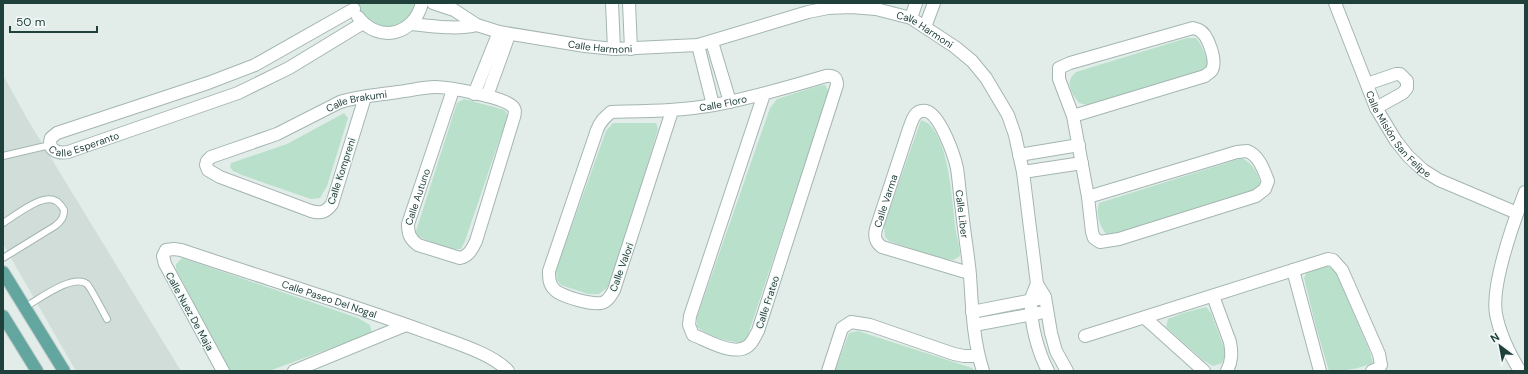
<svg xmlns="http://www.w3.org/2000/svg" width="1528" height="374" font-family="'DM Sans',sans-serif">
<rect width="100%" height="100%" fill="#e2edea"/>
<path fill="#d0ddd9" d="M3,75L29,122L181,371H76L3,244Z"/>
<path fill="#b9e0ca" d="M358,3H417L410,19L394,29L375,27L361,15Z
M1187,38H1196C1203,47 1206,55 1207,66L1200,74L1088,105L1079,103C1071,92 1064,82 1076,72Z
M825,85L828,90L827,97L748,335L744,343C729,342 708,337 697,327V317L770,108L777,99L818,86Z
M464,99L505,110L508,117L501,135L465,241L461,249H447L417,236L416,231L457,103Z
M344,113L348,118L327,186L320,198L311,199L270,185L242,175L233,171L230,167L231,163L287,144Z
M921,120C923,121 927,122 929,124C949,143 952,199 955,225C956,236 960,245 960,256L954,260L940,259L889,241L885,237L884,225Z
M613,123H656L658,129L618,262L607,288L599,294H588L561,285L557,280L556,270L606,131Z
M1242,158C1253,164 1258,173 1261,185L1257,191L1115,235L1106,234C1099,225 1096,214 1099,203Z
M182,258L358,318L370,325L372,333L269,371H231L221,356L176,269V264Z
M1328,266L1336,272L1370,352L1373,363C1358,369 1345,371 1329,371L1316,327L1304,278L1307,272Z
M1206,307L1211,313L1226,353L1222,363L1213,366L1203,360L1166,327L1168,319L1183,313Z
M858,331L972,368L975,371H835L849,333Z"/>
<g fill="none" stroke-linecap="round" stroke-linejoin="round">
<defs>
<path id="lane" d="M3,156L50,145
M3,223C15,216 42,193 56,201C60,203 62,207 64,210C64,218 61,221 55,226L3,258
M25,307C38,300 73,273 87,284C91,288 103,312 107,319"/>
<g id="street">
<path id="s1" d="M433,3L454,10L477,25L499,32L585,46L614,49L698,45L808,12L828,8L851,7L876,9L911,18L955,47L972,61L986,78L1008,115L1015,135L1023,172L1037,284L1045,297L1051,333L1056,351L1067,371"/>
<path d="M612,3L614,49"/>
<path d="M629,3L631,49"/>
<path id="s2" d="M1335,3L1376,108L1396,141L1408,156L1423,170L1439,180L1517,213"/>
<path id="s3" d="M354,9L255,65L208,83L57,133L51,138C47,150 58,154 68,152L238,93L289,68L363,23"/>
<path d="M358,17C379,44 414,35 422,3"/>
<path d="M911,18L916,3"/>
<path d="M411,24C433,26 456,30 477,25"/>
<path d="M925,27L934,3"/>
<path d="M712,42L730,102"/>
<path d="M698,45L713,105"/>
<path d="M1367,84L1396,74H1400L1407,81V88L1403,93L1376,108"/>
<path d="M474,94L499,32"/>
<path d="M487,96L509,35"/>
<path id="s4" d="M365,97L332,204C326,212 321,214 311,211L220,177L208,170L206,165L207,161L211,157L277,134L340,102C359,96 379,95 398,92C410,91 422,87 435,87C448,87 503,97 512,106C516,109 515,113 514,117L476,241C472,249 469,256 460,258L418,245C410,239 408,234 408,224L453,90"/>
<path id="s5" d="M672,111L614,290C611,295 609,300 604,302C596,307 559,296 554,289C549,284 549,278 549,271L597,130C600,122 604,118 611,112C645,111 680,111 714,105C752,98 789,87 826,76C833,75 837,77 837,85L758,331C755,336 753,342 748,346C734,357 707,340 693,335L689,325L690,316L764,94"/>
<path d="M1073,116L1205,76C1207,74 1211,72 1212,70C1217,61 1208,34 1199,30C1197,29 1195,29 1193,28L1070,63L1059,68V79L1073,116L1088,197L1092,232L1094,238L1100,242L1119,239L1256,196L1265,189L1268,181C1264,171 1259,155 1247,151C1244,151 1240,152 1237,152L1088,197"/>
<path d="M1019,155L1079,145"/>
<path d="M1023,172L1082,163"/>
<path d="M1293,270L1320,371"/>
<path id="s6" d="M969,273L882,247C875,242 874,237 876,229L909,129C912,120 915,109 926,111C940,114 954,155 957,168C959,182 960,197 962,211C964,232 968,253 970,275C972,307 973,340 983,371"/>
<path d="M1037,284C1035,289 1031,296 1031,301C1030,323 1038,352 1048,371"/>
<path d="M1213,296L1230,342C1232,353 1232,361 1227,371"/>
<path d="M972,312L1038,299"/>
<path d="M1145,318L1204,371"/>
<path d="M974,325L1039,313"/>
<path d="M1085,336L1328,259L1333,260L1342,270L1379,354L1381,365L1379,368L1372,371"/>
<path id="s7" d="M223,371L165,264L163,256L166,250L174,249L181,250C264,278 347,303 429,333C452,342 492,353 508,371"/>
<path d="M294,371L406,325"/>
<path d="M828,371L842,328L851,322L870,325L954,354L964,356H978"/>
<path d="M1520,371C1509,353 1500,335 1496,314C1491,285 1514,221 1525,192"/>
</g>
<path id="primary" d="M3,272L64,371
M3,316L37,371"/>
</defs>
<use href="#lane" stroke="#a4b6b2" stroke-width="8"/>
<use href="#street" stroke="#a4b6b2" stroke-width="14"/>
<use href="#primary" stroke="#c1cac8" stroke-width="14"/>
<use href="#lane" stroke="#fff" stroke-width="6"/>
<use href="#street" stroke="#fff" stroke-width="12"/>
<use href="#primary" stroke="#63a69f" stroke-width="12"/>
</g>
<g text-anchor="middle" stroke-width="3" stroke-linejoin="round" paint-order="stroke">
<g font-size="10" fill="#20403c" stroke="#f3f9f7">
<text dy="4" stroke="none"><textPath href="#s1" startOffset="510">Calle Harmoni</textPath></text>
<text dy="4" stroke="none"><textPath href="#s1" startOffset="175">Calle Harmoni</textPath></text>
<text dy="4" stroke="none"><textPath href="#s4" startOffset="419">Calle Brakumi</textPath></text>
<text dy="4" stroke="none"><textPath href="#s5" startOffset="561">Calle Floro</textPath></text>
<text dy="4" stroke="none"><textPath href="#s2" startOffset="147">Calle Misión San Felipe</textPath></text>
<text dy="4" stroke="none"><textPath href="#s3" startOffset="376">Calle Esperanto</textPath></text>
<text transform="translate(341 171) rotate(-72)" y="4">Calle Kompreni</text>
<text dy="4" stroke="none"><textPath href="#s4" startOffset="842">Calle Autuno</textPath></text>
<text dy="4" stroke="none"><textPath href="#s6" startOffset="141">Calle Varma</textPath></text>
<text dy="4" stroke="none"><textPath href="#s6" startOffset="357">Calle Liber</textPath></text>
<text transform="translate(621 267) rotate(-70)" y="4">Calle Valori</text>
<text dy="4" stroke="none"><textPath href="#s7" startOffset="308">Calle Paseo Del Nogal</textPath></text>
<text transform="translate(767 302) rotate(-72)" y="4">Calle Frateo</text>
<text transform="translate(190 311) rotate(61)" y="4">Calle Nuez De Maja</text>
</g>
</g>
<rect width="1528" height="374" fill="none" stroke="#20403c" stroke-width="8"/>
<g transform="translate(1500 346) rotate(328)" stroke="#f3f9f7" stroke-width="3" paint-order="stroke">
<path d="M0-3L7 15L0 10L-7 15Z" fill="#20403c"/>
<text y="-6" font-size="11" font-weight="bold" text-anchor="middle" fill="#20403c">N</text>
</g>
<path d="M10 26v6h87v-6" fill="none" stroke="#20403c" stroke-width="2"/>
<text x="16" y="26" font-size="12" fill="#20403c" stroke="#f3f9f7" stroke-width="3" paint-order="stroke">50 m</text>
</svg>
